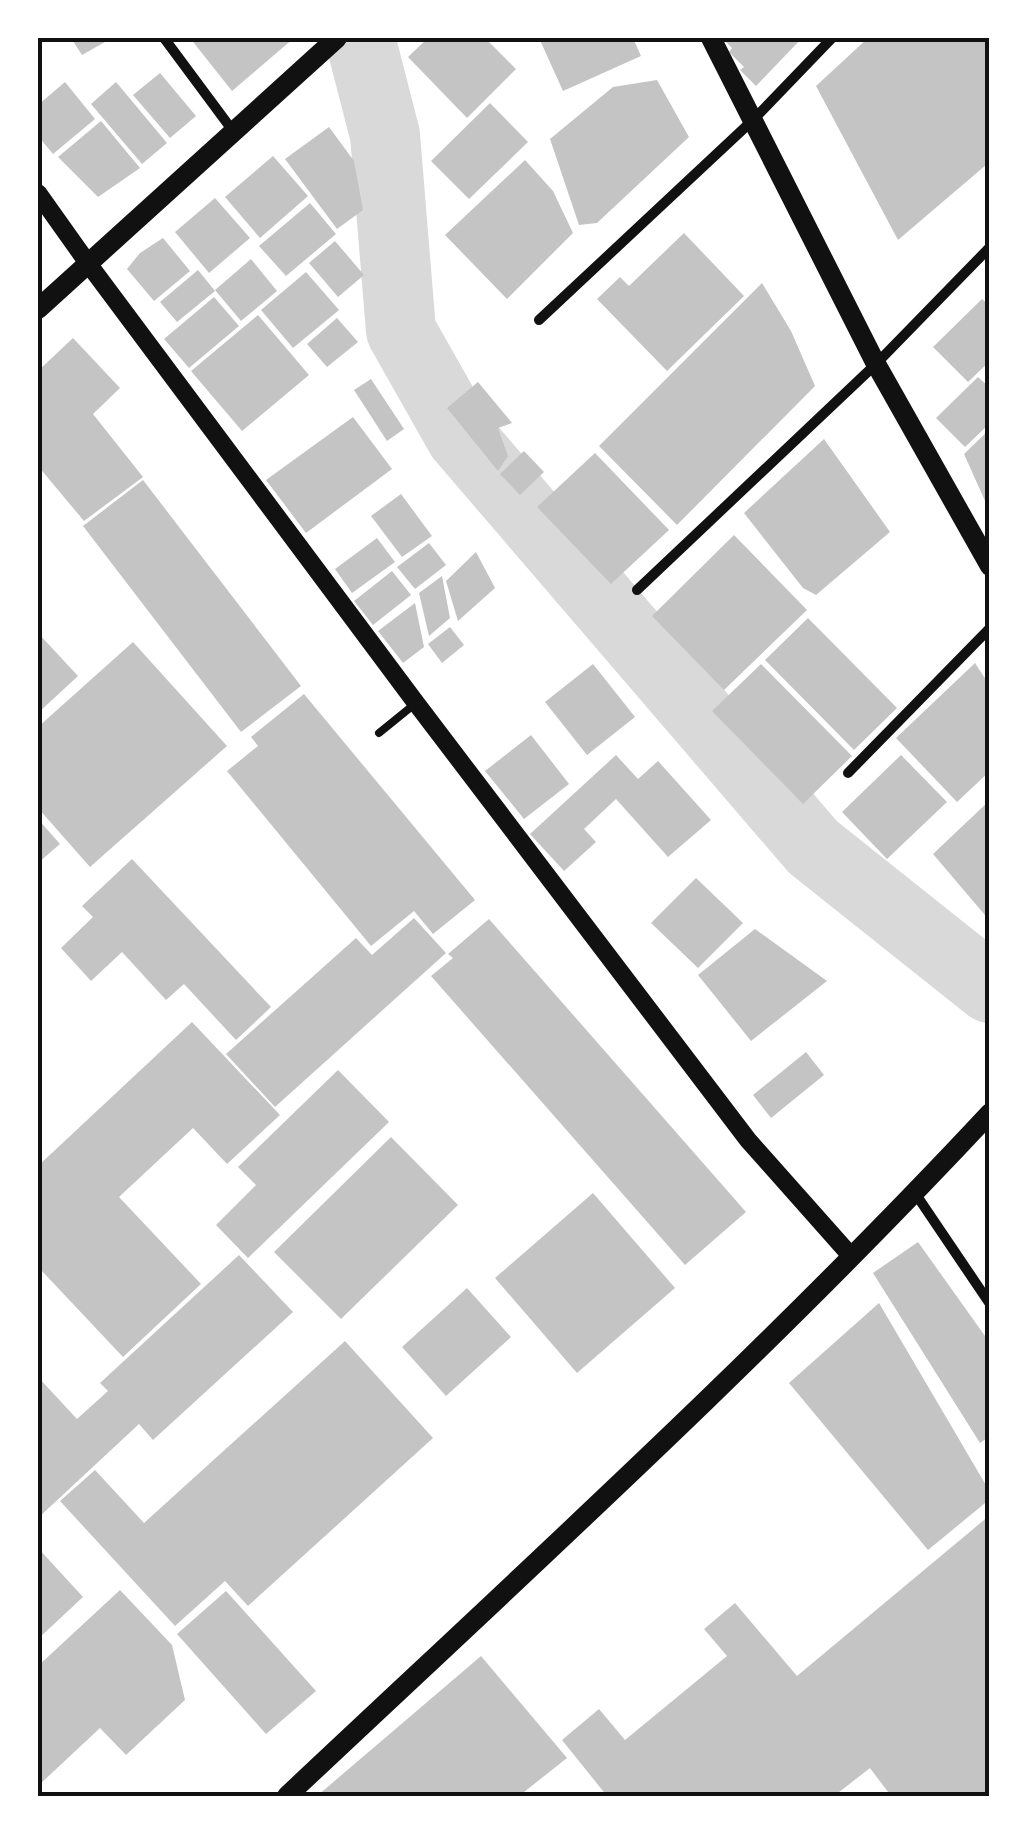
<svg xmlns="http://www.w3.org/2000/svg" width="1027" height="1834" font-family="Inter,sans-serif">
<rect width="100%" height="100%" fill="#fff"/>
<g fill="none" stroke-linecap="round" stroke-linejoin="round">
<path stroke="#d9d9d9" stroke-width="70" d="M360,38L385,135L401,331L461,437L813,847L990,988"/>
</g>
<path fill="#c4c4c4" d="M71,38H112L82,55Z
M190,38H294L232,91Z
M428,38H485L516,69L467,118L408,57Z
M539,38H633L641,56L563,91Z
M722,38H802L756,86L740,70L744,67L729,52L732,48Z
M868,38H990V170L986,165L898,240L816,86Z
M160,73L196,116L170,138L133,95Z
M657,80L689,137L597,223L579,225L550,139L613,87Z
M65,82L95,119L53,154L38,136V105Z
M116,82L167,143L142,164L91,104Z
M490,103L528,142L469,199L431,161Z
M101,121L140,168L98,197L58,157Z
M329,127L354,161L363,210L337,229L285,159Z
M273,156L308,196L260,238L225,197Z
M525,160L553,191L573,233L507,299L445,235Z
M215,198L250,238L209,273L175,232Z
M310,203L336,234L286,276L259,246Z
M684,233L744,296L667,371L597,299L620,277L629,286Z
M163,238L190,271L154,301L127,269L140,253Z
M335,241L364,275L338,297L309,263Z
M251,259L277,291L241,321L215,290Z
M198,270L215,291L177,322L160,302Z
M306,272L339,310L293,348L261,310Z
M762,283L791,331L815,386L677,525L599,446Z
M214,297L239,326L189,368L164,339Z
M982,299L990,306V361L968,382L933,347Z
M258,315L309,375L242,431L191,371Z
M337,318L358,342L327,367L307,344Z
M73,338L120,388L93,414L143,477L84,521L38,466V371Z
M978,377L990,388V423L965,447L936,418Z
M371,379L404,429L387,441L354,390Z
M478,382L512,423L498,428L508,456L498,471L447,408Z
M353,417L392,469L306,533L266,480Z
M990,429V512L964,454Z
M824,439L890,532L816,595L803,588L744,513Z
M524,451L544,472L520,495L500,474Z
M595,453L669,530L611,584L537,507Z
M143,480L301,686L241,732L83,526Z
M401,494L432,536L402,557L371,516Z
M734,535L807,610L724,690L652,616Z
M377,538L395,562L352,593L335,569Z
M429,543L446,565L415,589L397,567Z
M476,552L495,588L458,621L446,581Z
M392,571L411,595L373,625L354,601Z
M442,576L450,618L429,636L419,593Z
M415,603L424,647L403,663L378,631Z
M808,618L897,708L854,750L765,660Z
M450,627L464,645L442,663L428,644Z
M38,633L78,676L38,713Z
M133,642L227,746L90,867L38,808V727Z
M975,663L990,686V771L957,802L896,738Z
M593,664L635,717L587,755L545,702Z
M761,664L852,756L803,804L712,711Z
M304,694L475,900L433,934L414,911L371,946L227,771L258,746L251,737Z
M531,735L569,784L524,819L485,771Z
M616,755L638,779L658,761L711,820L668,857L616,799L584,829L596,842L564,871L530,834Z
M901,755L947,802L887,859L842,812Z
M990,800V921L933,854Z
M38,819L60,844L38,863Z
M132,859L271,1007L236,1040L184,984L166,1000L122,952L91,981L61,948L93,917L82,906Z
M696,878L743,923L698,968L651,923Z
M414,918L446,953L275,1107L226,1054L356,938L372,955Z
M489,919L746,1212L685,1265L431,976L453,958L448,954Z
M755,929L827,981L751,1041L698,975Z
M192,1022L280,1115L227,1164L193,1128L119,1197L201,1284L123,1357L41,1270L38,1274V1166Z
M806,1052L824,1075L771,1118L753,1095Z
M338,1070L389,1122L248,1258L216,1225L256,1185L238,1167Z
M391,1137L458,1205L341,1319L274,1252Z
M593,1193L675,1288L577,1373L495,1278Z
M918,1242L990,1343V1436L980,1443L873,1273Z
M239,1255L293,1312L153,1440L139,1424L38,1518V1377L77,1419L108,1391L100,1383Z
M467,1288L511,1337L446,1396L402,1347Z
M879,1303L990,1492V1499L928,1550L789,1383Z
M345,1341L433,1438L248,1606L225,1581L175,1626L60,1501L95,1470L144,1523Z
M990,1515V1796H891L870,1768L834,1796H607L562,1740L599,1709L625,1740L727,1656L704,1629L735,1603L797,1676Z
M38,1548L83,1597L38,1639Z
M120,1590L172,1645L185,1700L126,1755L100,1728L38,1786V1666Z
M226,1591L316,1691L266,1734L177,1634Z
M481,1656L567,1758L519,1796H317Z"/>
<g fill="none" stroke-linecap="round" stroke-linejoin="round">
<path stroke="#111" stroke-width="8" d="M379,733L416,703"/>
<path stroke="#111" stroke-width="10" d="M164,38L233,131
M539,320L754,119L832,38
M637,590L876,364L990,247
M848,773L990,628
M915,1193L990,1304"/>
<path stroke="#111" stroke-width="18" d="M38,193L87,262L416,703L748,1140L851,1256"/>
<path stroke="#111" stroke-width="20" d="M711,38L876,364L990,566
M38,309L337,38
M287,1796C525,1572 767,1352 990,1113"/>
</g>
<rect width="1027" height="1834" fill="none" stroke="#ffffff" stroke-width="80"/>
<rect x="40" y="40" width="947" height="1754" fill="none" stroke="#111" stroke-width="4"/>
</svg>
